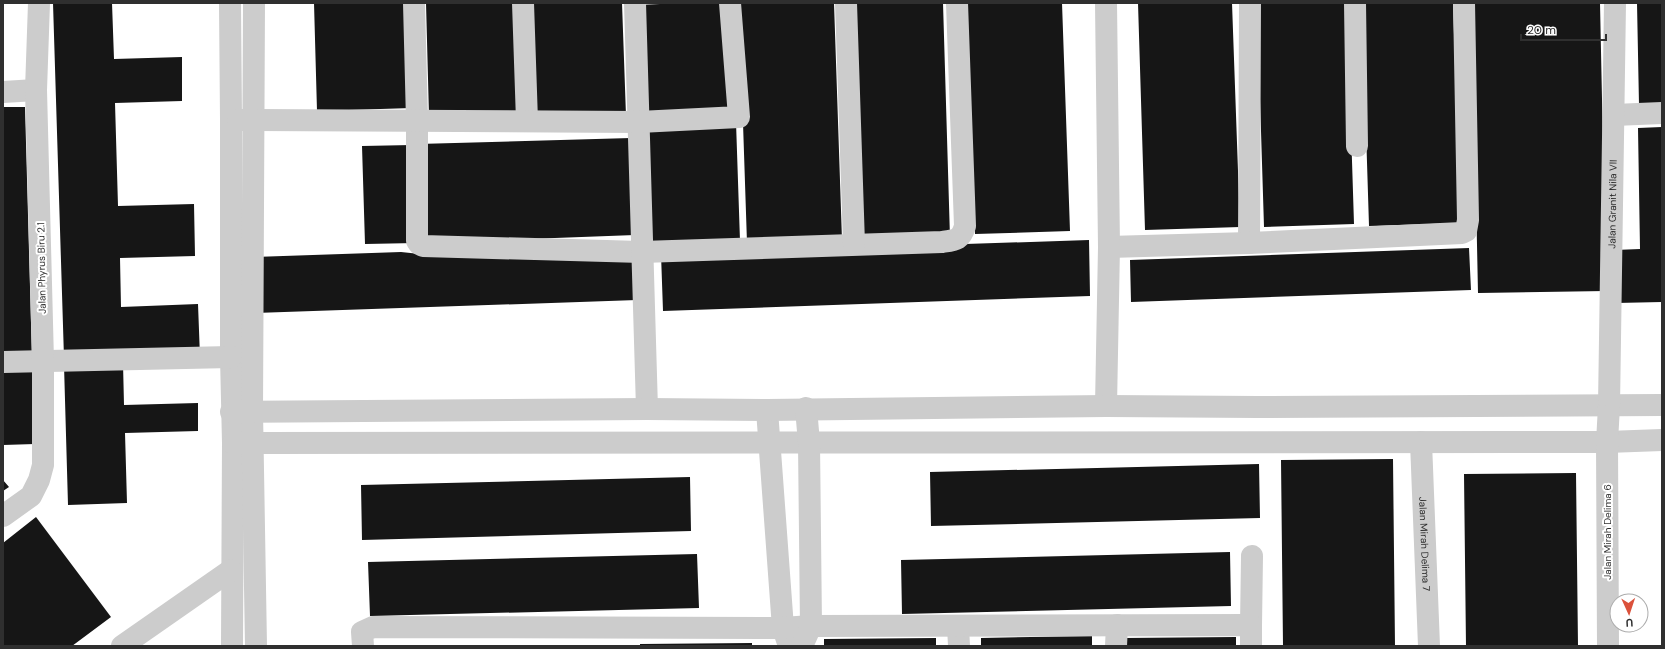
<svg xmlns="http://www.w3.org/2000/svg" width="1665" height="649" font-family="'DM Sans',sans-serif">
<rect width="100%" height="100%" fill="#fff"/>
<path fill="#161616" d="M53,3H112L114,59L182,57V101L115,103L118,206L194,204L195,256L120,258L121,307L198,304L200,357L64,358Z
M314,3H409L412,108L317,111Z
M426,3H520L524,113L429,116Z
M527,3H622L626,116L531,119Z
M683,3H732L735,113L641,116L637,5Z
M739,3H834L842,240L747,243Z
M848,3H943L950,238L856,242Z
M967,3H1062L1070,231L975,234Z
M1138,3H1232L1240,227L1145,230Z
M1257,3H1347L1354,224L1264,227Z
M1362,3H1453L1460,223L1369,226Z
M1472,3H1600L1606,291L1478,293Z
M1637,3H1662V105H1639Z
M3,107H25L32,359L3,360Z
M736,122L740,241L645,244L641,125Z
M1662,127V302L1616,303L1615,250L1640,249L1638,128Z
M631,138L635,235L419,243L418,144Z
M412,145L416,243L365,244L362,146Z
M1089,240L1090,296L663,311L661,254Z
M1469,248L1471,290L1131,302L1130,260Z
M401,252L448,257H637V300L255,313L254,257Z
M123,363L124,405L198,403V431L125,433L127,503L68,505L64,365Z
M32,364L35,444L3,445V365Z
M1393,459L1395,646H1283L1281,460Z
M1259,464L1260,518L931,526L930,472Z
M1576,473L1578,646H1466L1464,474Z
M690,477L691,531L362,540L361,485Z
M3,480L9,487L3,491Z
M36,517L111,617L72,646H3V543Z
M1230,552L1231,606L902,614L901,560Z
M697,554L699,608L370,616L368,562Z
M1092,636V646H981V638Z
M1236,637V646H1124V638Z
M936,638V646H824V639Z
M752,643V646H640V644Z"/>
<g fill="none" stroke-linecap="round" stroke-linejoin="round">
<g stroke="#ccc" stroke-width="22">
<path d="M230,3L231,120V357L233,443L232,646"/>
<path d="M254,3L252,411L256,646"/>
<path d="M414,3L417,121V241L419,244L423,246L642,252L942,242C956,240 961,240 965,226L957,3"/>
<path d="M523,3L527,121"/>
<path d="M635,3L647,409"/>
<path d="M846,3L854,244"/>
<path d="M1355,3L1357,146"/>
<path d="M3,92L36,90"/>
<path d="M1614,115L1662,113"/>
<path d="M238,120L639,122L739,117L730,3"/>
<path d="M1249,243L1250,3"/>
<path d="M1109,247L1249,243L1462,233L1466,231L1468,220L1464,3"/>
<path d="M3,362L231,357"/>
<path d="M1106,406L1109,247L1106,3"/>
<path d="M767,410L783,628L788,643"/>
<path d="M231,412L647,409L767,410L1106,406L1258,407L1662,405"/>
<path id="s1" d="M1421,442L1429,646"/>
<path d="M233,443L1607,442L1662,440"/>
<path d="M3,516L31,496L39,480L43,465V361L36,90L39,3"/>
<path d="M1251,625L1252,556"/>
<path d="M958,626L959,646"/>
<path d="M122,646L231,570"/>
<path d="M363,646L362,632L373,627L783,628L811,626L1251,625V646"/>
<path d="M802,646L811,626L809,443L806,408"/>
<path d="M1116,646L1117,625"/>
<path id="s2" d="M1608,646L1607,442L1609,406L1615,3"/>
</g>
</g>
<g text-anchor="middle" stroke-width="4" stroke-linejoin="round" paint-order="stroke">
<g font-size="10" fill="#2f2f2f" stroke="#fff">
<text dy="4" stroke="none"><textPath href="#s2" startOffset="442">Jalan Granit Nila VII</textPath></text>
<text transform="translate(41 268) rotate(-91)" y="4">Jalan Phyrus Biru 2.1</text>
<text transform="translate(1607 532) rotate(-90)" y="4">Jalan Mirah Delima 6</text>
<text dy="4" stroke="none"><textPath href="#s1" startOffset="102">Jalan Mirah Delima 7</textPath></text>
</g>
</g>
<rect width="1665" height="649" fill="none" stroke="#2f2f2f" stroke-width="8"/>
<g transform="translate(1629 613) rotate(177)"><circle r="19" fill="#ffffff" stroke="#acacac"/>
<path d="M0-3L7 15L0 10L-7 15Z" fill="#db513b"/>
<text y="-6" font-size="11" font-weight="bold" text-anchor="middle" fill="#2f2f2f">U</text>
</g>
<path d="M1521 34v6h85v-6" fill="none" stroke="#2f2f2f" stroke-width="2"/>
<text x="1527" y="34" font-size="12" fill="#2f2f2f" stroke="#ffffff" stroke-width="3" paint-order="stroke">20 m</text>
</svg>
